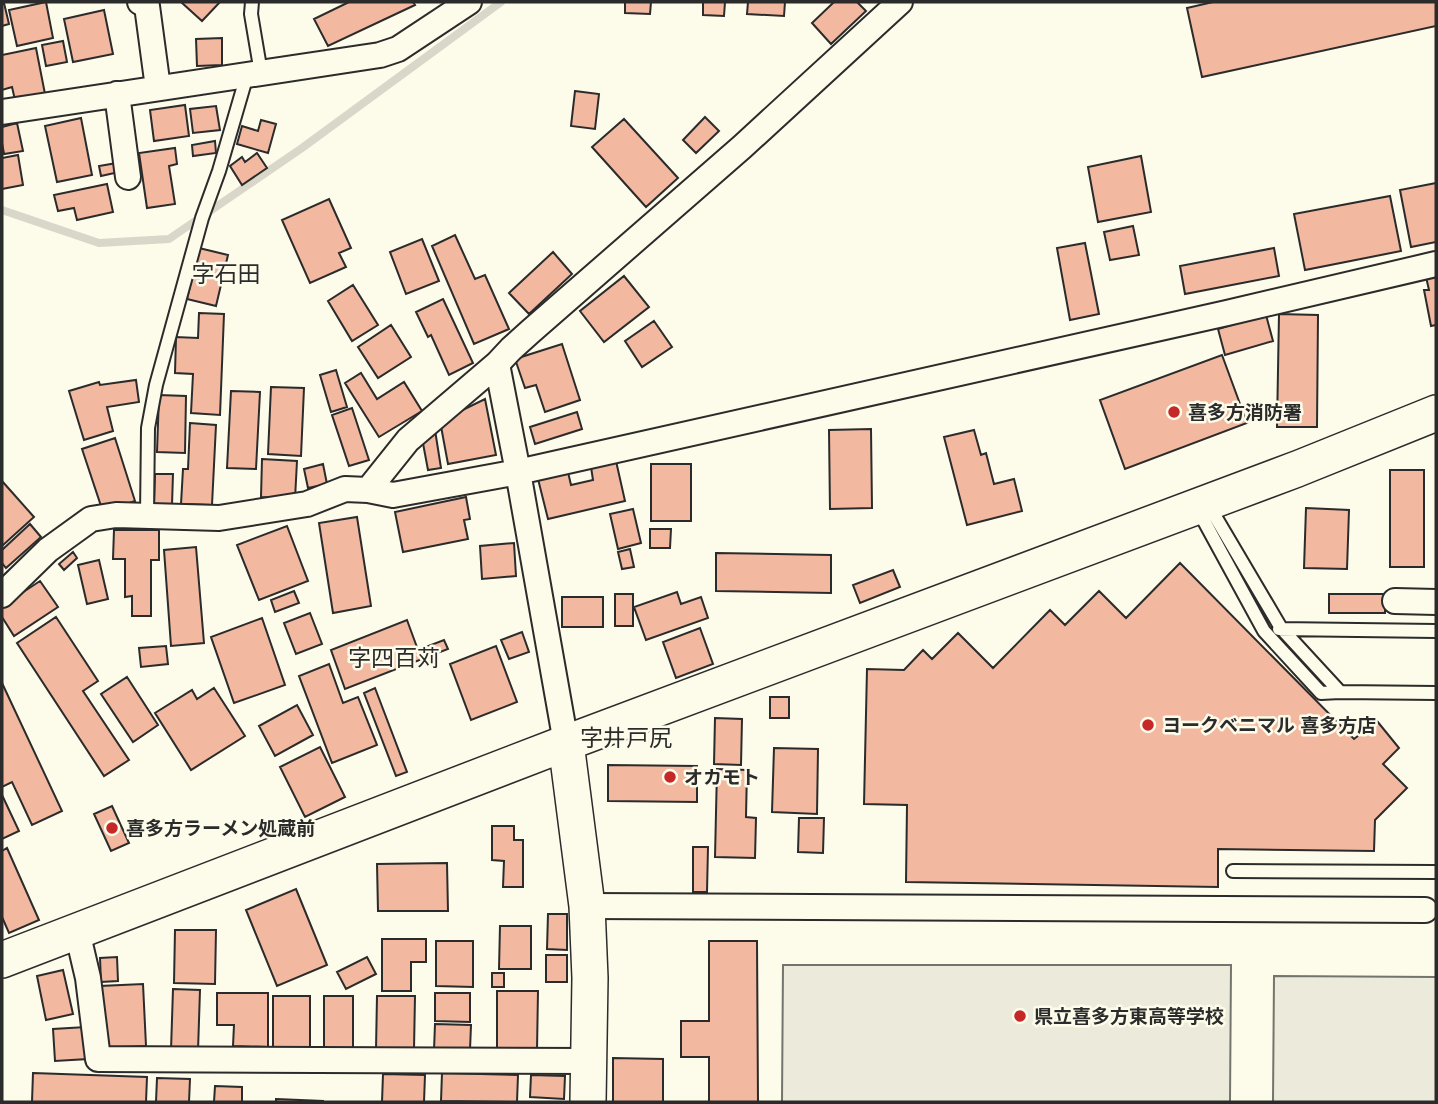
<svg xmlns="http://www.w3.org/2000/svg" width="1438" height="1104" font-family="'PT Serif','Noto Sans JP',serif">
<rect width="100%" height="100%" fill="#fdfbea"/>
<path fill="#ecebdb" stroke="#74746e" stroke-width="2" d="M783,965H1231L1230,1102H782Z
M1274,976L1436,977V1102H1273Z"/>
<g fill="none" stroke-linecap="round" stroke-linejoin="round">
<path stroke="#d8d7c9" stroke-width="8" d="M2,210L99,243L169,239L302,148L501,2"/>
</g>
<path fill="#f2b8a0" stroke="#2b2b2b" stroke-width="2" d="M46,2L53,38L17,46L9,10Z
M181,2H220L202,21Z
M349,2H413L415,5L328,46L314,19Z
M625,2H651L650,14L625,13Z
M703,2H725L724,16L703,15Z
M748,2H785L784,16L747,14Z
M834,2H857L866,11L831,44L812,23Z
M1213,2H1436V26L1202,77L1187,8Z
M4,3L9,24L2,26V4Z
M104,10L113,54L73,62L64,19Z
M222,38V65L197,66L196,39Z
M63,41L67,62L46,66L42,45Z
M36,48L45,94L15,100L12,87L2,90V55Z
M575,91L599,94L595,129L571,126Z
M185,105L189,136L154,141L150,110Z
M216,106L220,130L193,133L190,109Z
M705,117L719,131L696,153L683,140Z
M81,118L92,175L57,182L45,126Z
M624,119L678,178L646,207L592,147Z
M261,120L276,124L268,153L237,144L242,126L258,131Z
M17,123L23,151L4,154L2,143V127Z
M215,141L216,153L193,156L192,145Z
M175,148L177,164L169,166L175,204L147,208L139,153Z
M257,153L267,168L242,185L230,166L242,157L245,162Z
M18,155L23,185L2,189V158Z
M1141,156L1151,212L1098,222L1088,167Z
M117,163L119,172L101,176L99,166Z
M1436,183V242L1411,247L1400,190Z
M107,184L113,212L77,220L74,208L58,211L54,195Z
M1390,196L1401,251L1305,270L1294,214Z
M329,199L351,248L339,253L346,267L310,283L282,220Z
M1133,226L1139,255L1110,260L1104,232Z
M455,235L475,279L485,275L509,329L474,344L432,246Z
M422,239L439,281L406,294L390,252Z
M1085,243L1099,314L1070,320L1057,248Z
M199,248L228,255L216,306L187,299Z
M1274,248L1279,276L1185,294L1180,266Z
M553,252L572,274L529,314L509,293Z
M1436,275V325L1431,326L1424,290H1429L1426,277Z
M624,276L649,307L604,342L580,311Z
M353,285L378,325L352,341L328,301Z
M443,299L473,363L449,375L431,335L428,337L416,312Z
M199,313L224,314L220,415L191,413L193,374L175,373L176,337L198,338Z
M1279,314L1318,315L1317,427H1277Z
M1266,315L1273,341L1225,355L1218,329Z
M654,321L672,347L642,367L625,341Z
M391,325L411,357L378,378L358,347Z
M562,344L580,400L545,412L536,385L525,388L515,359Z
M1222,355L1247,423L1125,469L1100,400Z
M336,370L347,407L331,412L320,375Z
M361,373L377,399L404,382L422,411L379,437L345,383Z
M136,380L139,402L107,407L113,431L84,440L69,391L99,382L100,385Z
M271,387L304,388L301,456L268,454Z
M231,391L260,392L256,469L227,468Z
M159,395L186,396L185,453L157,452Z
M485,399L496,455L448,464L440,421Z
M352,408L369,460L349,466L332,415Z
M577,412L582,429L535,444L530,427Z
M190,423L216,425L212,505L181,504L183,469H188Z
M871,429L872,508L830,509L829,430Z
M435,430L441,468L428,470L422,438Z
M974,430L981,455L986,453L994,484L1014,479L1022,511L967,525L944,437Z
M115,438L135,501L103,512L82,449Z
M262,459L297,461L295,499L261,497Z
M616,461L625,501L548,519L538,479L568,472L571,485L593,480L591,467Z
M323,464L327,484L308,488L304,469Z
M651,464H691V521H651Z
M1390,470H1424V567H1390Z
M155,474H173L172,505L154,504Z
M2,481L34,517L2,546Z
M466,497L470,519L464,520L468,539L403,552L395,512Z
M1306,508L1349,510L1347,569L1304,568Z
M633,509L641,543L618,549L610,514Z
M357,517L371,606L333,613L319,523Z
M30,524L41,537L6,568L2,563V550Z
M287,526L308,581L259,600L237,545Z
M650,529H671L670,548H650Z
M114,530H159V560H151V616H132V596L125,597V559H113Z
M514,543L516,576L482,579L480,546Z
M196,547L204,643L171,646L164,550Z
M630,549L634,567L622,569L618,552Z
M73,552L77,558L64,570L59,564Z
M716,553L831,555V593L716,591Z
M99,560L108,599L87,604L78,565Z
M1180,563L1354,739L1377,721L1399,748L1383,764L1407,788L1375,820L1374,851L1218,849V887L906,882L907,805L864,804L867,669L904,670L923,650L932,659L958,633L993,668L1050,610L1065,625L1099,591L1126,618Z
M893,570L900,587L860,603L853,585Z
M40,581L58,607L14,636L2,617V606Z
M294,591L299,603L275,612L271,600Z
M677,592L681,604L701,597L708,618L646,640L634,607Z
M615,594H633V626H615Z
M1329,594H1385V613H1329Z
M562,597H603V627H562Z
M310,613L322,644L296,654L284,623Z
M56,617L98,681L83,691L129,760L104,776L17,643Z
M262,618L285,685L234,703L211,637Z
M407,620L418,650L444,640L448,649L345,689L331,650Z
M700,628L713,664L676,678L663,642Z
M522,632L529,652L509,659L501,640Z
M166,646L168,664L141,667L139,648Z
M496,646L517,702L471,720L450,664Z
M329,664L343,703L358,697L377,745L332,763L299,676Z
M127,677L158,725L133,742L101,694Z
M2,683L62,811L32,825L12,782L2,787Z
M214,688L245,736L191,770L155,713L192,690L197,699Z
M375,688L407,772L396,776L364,693Z
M770,697H789V718H770Z
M297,705L313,735L275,756L259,726Z
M715,718L742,719L741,765L714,764Z
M320,747L345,797L305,817L280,767Z
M774,748L818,749L817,814L772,812Z
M608,765L697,766V802L608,801Z
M717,769L747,770L746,817L756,818L755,858L715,857Z
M2,795L19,831L2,839Z
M112,806L129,843L111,851L94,814Z
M799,818H824L823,853L798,852Z
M492,826H514V840H523V887H503L504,861L492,860Z
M693,847H708L707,892H693Z
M7,848L39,920L9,933L2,917V851Z
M447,863L448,911H378L377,864Z
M296,889L327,965L277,986L246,910Z
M548,914H567V950L547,949Z
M500,926H531V969H499Z
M175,930H216L215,984L174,983Z
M382,939H426V962H411V991H382Z
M436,941H473V987L436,986Z
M709,941H757L758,1102H709V1057H681V1021H709Z
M546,955H567V982H546Z
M117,957L118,981L101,982L100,958Z
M367,957L376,974L346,989L337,972Z
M63,970L73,1014L46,1020L37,976Z
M492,973H504V987H492Z
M143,984L146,1046L103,1048L100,986Z
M173,989L200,990L198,1051L171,1050Z
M497,991H538L537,1050H497Z
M217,993H268V1047L233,1046L234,1025H217Z
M435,993H470V1022L435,1021Z
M273,996H310V1048H273Z
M324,996H353V1049H324Z
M377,996H415L414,1049H376Z
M435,1024L471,1025L470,1050H434Z
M86,1027L88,1059L55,1061L53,1029Z
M613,1058L663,1059V1102H613Z
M33,1073L147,1077L146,1102H32Z
M442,1073L518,1075L517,1102L441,1101Z
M383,1074L425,1075L424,1102H382Z
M531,1075L565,1076L564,1099L530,1097Z
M157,1078L190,1079L189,1102H156Z
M215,1086L242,1087V1102H214Z
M276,1099L323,1101V1102H276Z"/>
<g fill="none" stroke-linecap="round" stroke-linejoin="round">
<defs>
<path id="lane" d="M252,2L251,14L261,73
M1209,506L1281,628L1340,692L1436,693
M1198,510L1264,631L1321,693L1340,692
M147,515L148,428L156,385L202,218L219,171L247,75
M1279,629L1436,631
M1233,871L1436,872"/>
<path id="street" d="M140,2L147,6L158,88
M117,94L128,177
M2,112L380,55L398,49L469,2
M497,364L518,472L566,743
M368,490L408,440L497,364L511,349L531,331L742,147L900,2
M2,595L48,550L91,519L116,515L219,518L307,504L345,489L368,490L393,495L518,472L1227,313L1436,264
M1395,601L1436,602
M587,906L1425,910
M77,931L88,978L98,1059L589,1061"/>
<path id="secondary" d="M566,743L587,906L590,978L588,1102
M2,960L566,743L1297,469L1436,413"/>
</defs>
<use href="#lane" stroke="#2b2b2b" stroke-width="16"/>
<use href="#street" stroke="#2b2b2b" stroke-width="28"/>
<use href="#secondary" stroke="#2b2b2b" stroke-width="38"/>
<use href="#lane" stroke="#fdfbea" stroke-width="12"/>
<use href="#street" stroke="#fdfbea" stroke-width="24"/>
<use href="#secondary" stroke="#fdfbea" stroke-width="35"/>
</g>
<g fill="#c62828" stroke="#fdfbea" stroke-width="2.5">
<circle cx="1174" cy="412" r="7"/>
<circle cx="1148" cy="725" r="7"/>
<circle cx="670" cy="777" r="7"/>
<circle cx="112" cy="828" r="7"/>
<circle cx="1020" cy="1016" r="7"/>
</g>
<g text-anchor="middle" stroke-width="5" stroke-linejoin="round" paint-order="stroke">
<g font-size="19" font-weight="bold" fill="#2b2b2b" stroke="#fdfbea" text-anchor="start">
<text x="1188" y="419">喜多方消防署</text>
<text x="1162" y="732">ヨークベニマル 喜多方店</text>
<text x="684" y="784">オカモト</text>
<text x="126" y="835">喜多方ラーメン処蔵前</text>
<text x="1034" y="1023">県立喜多方東高等学校</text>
</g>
<g font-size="23" fill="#2b2b2b" stroke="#fdfbea">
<text x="226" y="282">字石田</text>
<text x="394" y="666">字四百苅</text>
<text x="626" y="746">字井戸尻</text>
</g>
</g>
<rect width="1438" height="1104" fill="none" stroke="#2b2b2b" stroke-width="7"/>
</svg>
